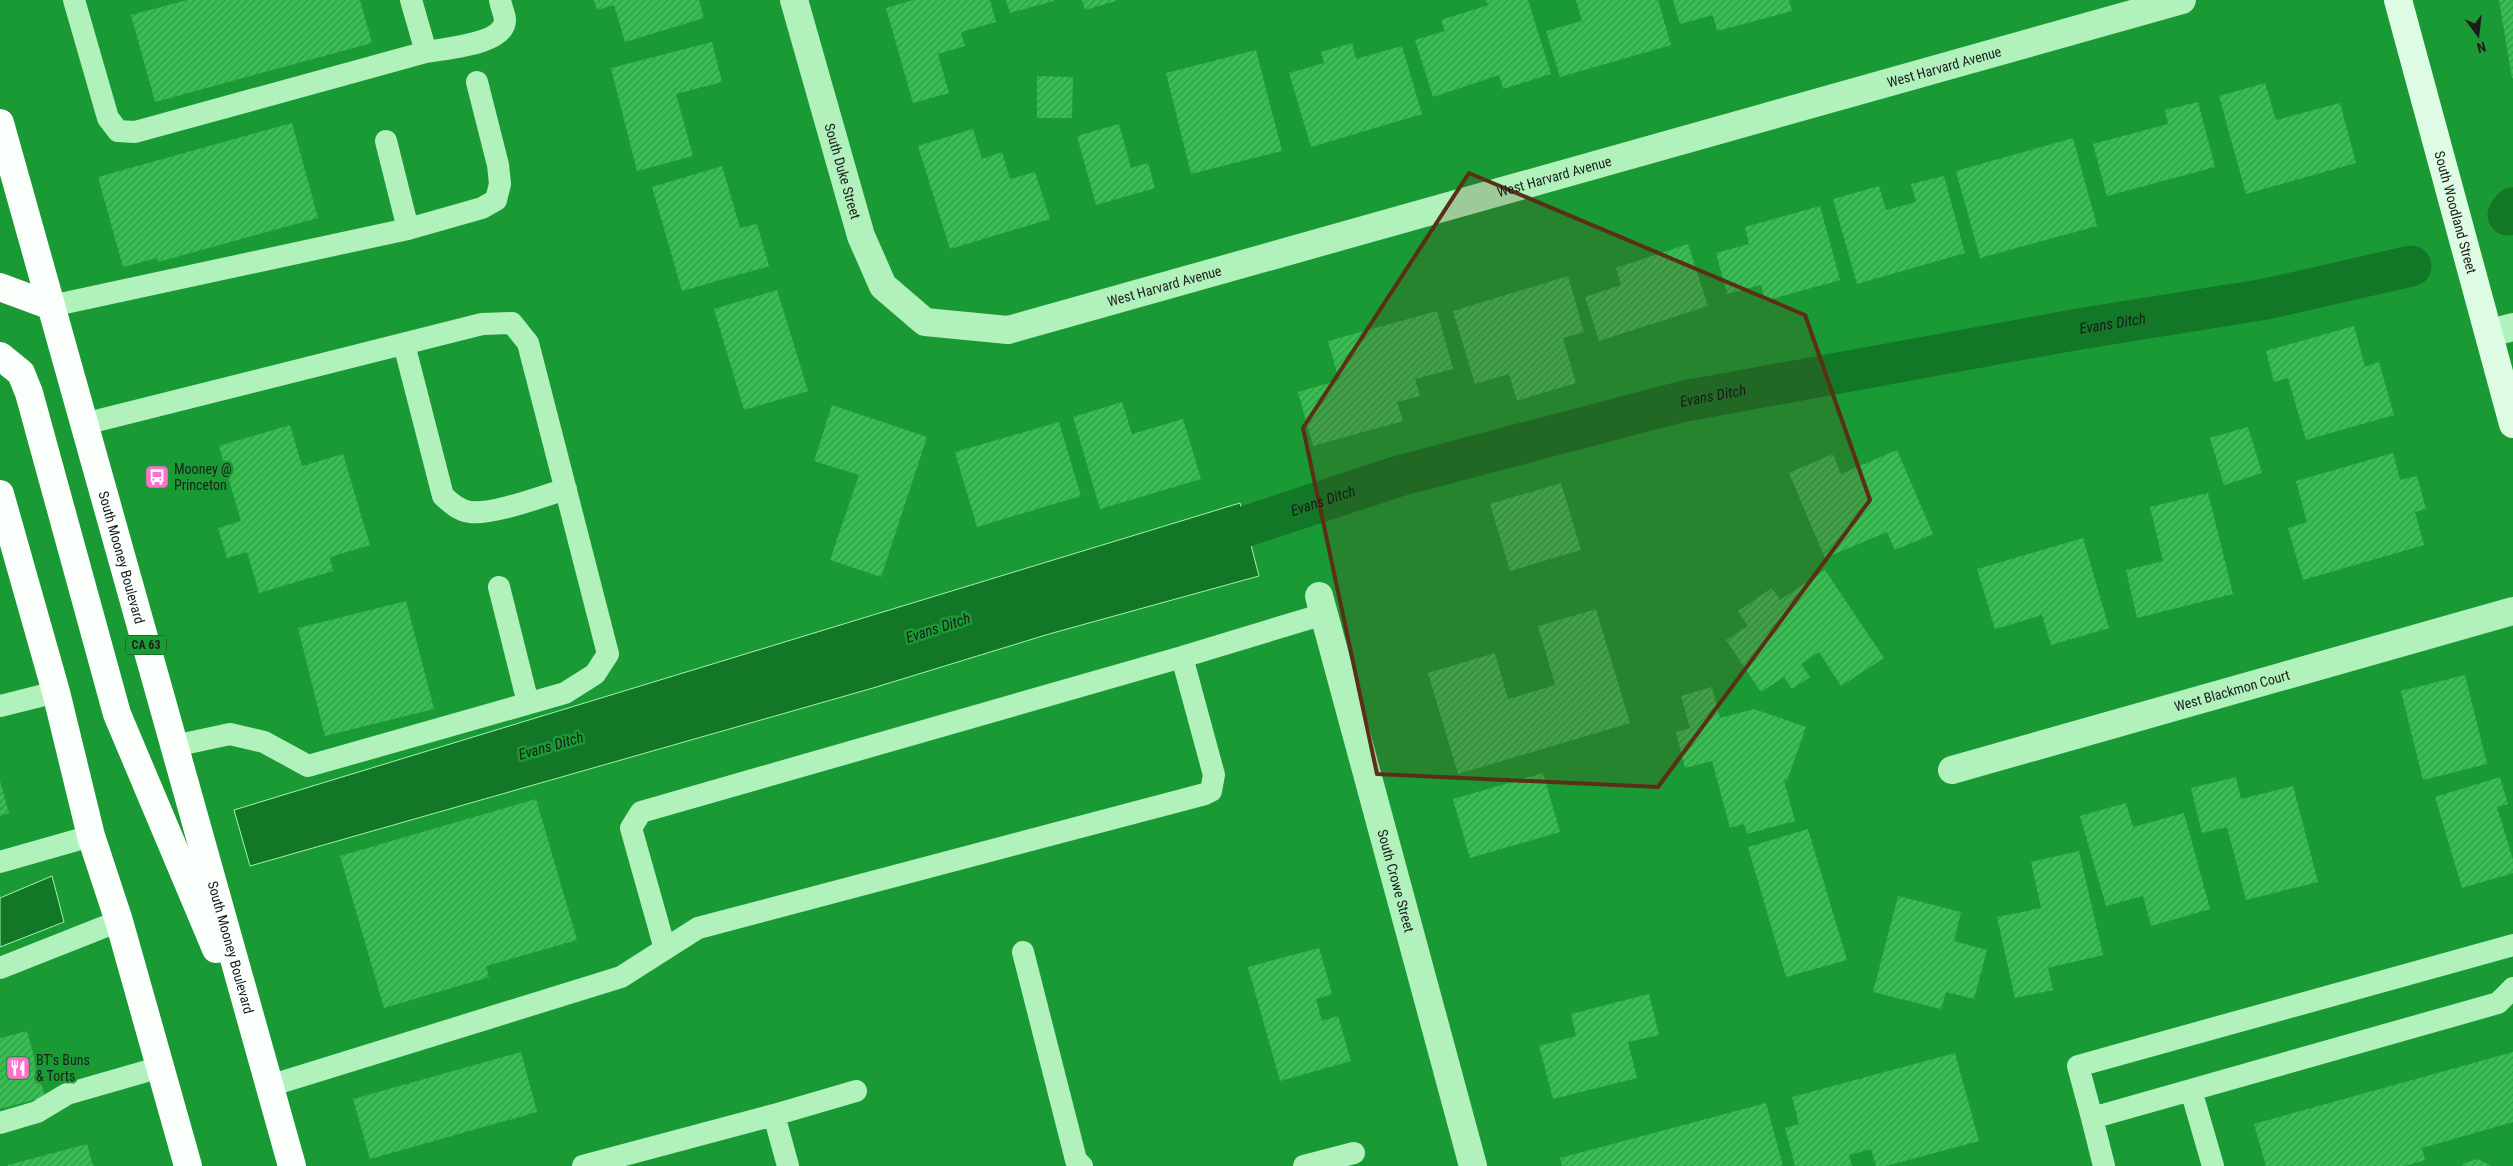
<svg xmlns="http://www.w3.org/2000/svg" width="2513" height="1166" font-family="'Roboto Condensed',sans-serif">
<defs>
<pattern id="building-hatch" width="6" height="6" patternUnits="userSpaceOnUse" patternTransform="scale(1.25)"><rect width="6" height="6" fill="#3abe54"/><path d="M-1 1l2-2M0 6l6-6M5 7l2-2" fill="none" stroke="#309a45"/></pattern>
</defs>
<rect width="100%" height="100%" fill="#1a9a34"/>
<path fill="#127727" stroke="#a3f3b1" d="M1240,503L1259,576L1049,634L873,688L250,866L234,810Z
M52,876L64,922L0,947V898Z"/>
<g fill="none" stroke-linecap="round" stroke-linejoin="round">
<g stroke="#127727" stroke-width="41">
<path d="M2508,215L2513,208"/>
<path id="s1" d="M1192,544L1399,476L1680,402L2079,329L2266,299L2411,266"/>
</g>
</g>
<path fill="url(#building-hatch)" d="M187,0H360L372,43L155,102L131,15Z
M594,0H699L704,18L625,42L614,5L597,10Z
M913,0H990L996,22L961,32L965,46L938,54L949,93L913,103L886,8Z
M1006,0H1053L1054,1L1010,13Z
M1082,0H1115L1116,1L1085,10Z
M1486,0H1528L1551,74L1503,89L1499,75L1433,97L1415,40L1445,31L1441,20L1488,5Z
M1576,0H1658L1671,45L1560,77L1546,31L1582,21Z
M1673,0H1789L1792,11L1717,31L1713,15L1680,24Z
M2499,0H2513V78H2512Z
M712,42L722,82L676,94L693,156L637,171L611,68Z
M1352,43L1356,59L1402,46L1422,114L1311,147L1289,73L1324,63L1321,52Z
M1256,50L1282,151L1191,174L1166,73Z
M1037,76L1073,77L1072,118H1037Z
M2265,83L2276,120L2340,103L2356,163L2246,194L2219,96Z
M2198,102L2215,167L2107,196L2093,144L2168,124L2165,110Z
M292,123L318,218L158,262L157,258L123,267L98,177Z
M1119,124L1131,168L1148,163L1155,188L1096,205L1077,136Z
M973,129L982,159L1002,152L1010,179L1035,172L1050,219L950,249L918,146Z
M2073,138L2097,226L1980,258L1956,171Z
M722,166L740,228L757,224L769,266L682,291L652,187Z
M1944,176L1965,253L1857,284L1833,199L1879,186L1886,210L1916,202L1911,184Z
M1820,206L1840,280L1765,301L1761,285L1727,294L1716,253L1749,244L1745,227Z
M1688,244L1708,306L1599,341L1585,297L1621,285L1616,268Z
M1568,276L1584,332L1563,338L1576,383L1517,401L1509,374L1475,384L1453,311Z
M777,290L808,391L744,410L714,309Z
M1437,311L1453,369L1415,379L1420,396L1397,402L1403,421L1313,446L1298,392L1339,380L1328,341Z
M2354,326L2365,367L2379,362L2394,415L2306,440L2288,378L2274,382L2266,351Z
M1122,402L1132,434L1183,419L1201,479L1100,509L1073,417Z
M832,405L927,437L881,577L830,560L859,475L814,461Z
M1059,422L1081,496L977,527L955,452Z
M290,425L302,466L343,454L370,545L330,557L333,571L259,593L247,552L227,558L218,528L241,521L219,446Z
M2248,427L2262,473L2224,485L2210,438Z
M1897,450L1933,534L1895,550L1887,532L1825,558L1789,473L1833,454L1841,474Z
M2393,453L2400,480L2417,476L2426,509L2415,512L2424,545L2303,580L2288,528L2307,522L2296,481Z
M1561,483L1581,550L1510,571L1490,504Z
M2208,493L2233,594L2137,618L2126,570L2163,561L2150,507Z
M2083,538L2109,628L2051,645L2042,615L1995,629L1977,569Z
M1825,570L1884,658L1841,686L1819,652L1801,664L1810,677L1792,689L1784,677L1761,692L1726,640L1748,626L1738,611L1772,588L1780,600Z
M406,601L434,709L325,736L298,628Z
M1596,609L1630,723L1458,774L1428,673L1495,653L1508,699L1555,685L1538,626Z
M2465,675L2487,764L2423,780L2401,691Z
M1712,687L1720,718L1754,709L1806,727L1787,781L1784,780L1795,821L1747,834L1744,824L1730,828L1712,761L1685,768L1676,732L1690,728L1681,696Z
M1543,773L1560,832L1470,858L1453,799Z
M2236,777L2241,799L2293,786L2318,882L2246,900L2227,827L2202,833L2191,788Z
M2500,777L2508,804L2497,807L2513,860V873L2462,888L2435,797Z
M0,781L9,813L0,816Z
M536,799L577,940L486,966L489,977L384,1008L340,856Z
M2126,803L2133,827L2184,813L2210,909L2151,926L2143,896L2106,906L2080,816Z
M1808,829L1847,960L1786,977L1748,847Z
M2079,851L2103,955L2048,968L2053,990L2015,998L1997,917L2041,908L2031,862Z
M1898,896L1961,912L1954,941L1987,950L1974,999L1946,992L1941,1009L1873,992Z
M1319,948L1332,994L1316,999L1322,1021L1338,1016L1351,1061L1280,1081L1248,967Z
M1649,994L1659,1035L1628,1042L1637,1078L1553,1099L1539,1046L1576,1036L1571,1014Z
M27,1031L45,1097L0,1109V1038Z
M521,1052L537,1112L370,1159L353,1099Z
M2513,1052V1122L2422,1148L2425,1160L2405,1166H2266L2254,1124Z
M1955,1053L1979,1141L1886,1166H1876L1871,1149L1849,1155L1852,1166H1795L1785,1128L1799,1124L1792,1097Z
M1766,1103L1783,1166H1562L1560,1158Z
M87,1144L93,1166H8V1165Z
M2478,1159L2491,1166H2462L2464,1163Z"/>
<g fill="none" stroke-linecap="round" stroke-linejoin="round">
<path stroke="#b0f1bc" stroke-width="22" d="M74,0L108,118L118,131L135,132L426,52L411,0
M426,52C445,48 506,45 505,19C504,13 501,6 500,0
M386,141L408,229
M51,306L408,229L482,208L496,200L500,184L498,165L477,82
M404,344L443,496C451,503 458,510 470,512C493,515 543,496 566,489
M84,424L482,324L512,323L528,343L608,654L595,674L565,693L308,766L264,742L230,734L174,746
M499,587L528,703
M1182,657L1324,614
M0,706L56,692
M0,862L91,836
M2513,945L2078,1066L2092,1118L2498,1003L2513,988
M1023,952L1076,1160L1082,1166
M0,968L119,921
M269,1086L621,977L698,928L1205,794L1211,791L1214,775L1182,657L641,812L631,828L665,949
M2191,1090L2213,1166
M774,1115L856,1091
M2092,1118L2104,1166
M0,1123L37,1112L67,1094L161,1067
M583,1166L774,1115L788,1166
M1304,1166L1354,1153"/>
<g stroke="#b0f1bc" stroke-width="28">
<path id="s2" d="M794,0L861,236L883,286L925,322L1008,330L2182,0"/>
<path d="M2489,333L2513,327"/>
<path id="s3" d="M1319,596L1473,1166"/>
<path id="s4" d="M1952,770L2513,611"/>
</g>
<path stroke="#defce4" stroke-width="28" id="s5" d="M2398,0L2513,424"/>
<g stroke="#fafffb" stroke-width="28">
<path id="s6" d="M0,123L292,1166"/>
<path d="M0,287L51,306"/>
<path d="M0,356L21,373L29,393L117,714L216,949"/>
<path d="M0,494L56,692L91,836L119,921L188,1166"/>
</g>
</g>
<path fill="#5a2f18" fill-opacity="0.2" stroke="#5a2f18" stroke-width="4" stroke-linejoin="round" d="M1469,173L1805,315L1870,500L1658,787L1377,774L1303,428Z"/>
<defs>
<symbol id="bus-square" viewBox="-11 -11 22 22"><rect x="-9" y="-9" width="18" height="18" rx="4" fill="#ff70cd" stroke="#1a9a34"/><path d="M-5-6H5V4H4V6H2V4H-2V6H-4V4H-5ZM-3.5-4V0h7V-4ZM-3.5 1.2v1.5H-2V1.2ZM2 1.2v1.5H3.5V1.2Z" fill="#fff"/></symbol>
<symbol id="restaurant-square" viewBox="-11 -11 22 22"><rect x="-9" y="-9" width="18" height="18" rx="4" fill="#ff70cd" stroke="#1a9a34"/><path d="M-5-6h1v4h1v-4h1v4h1v-4h1v5L-1.5 .5V6h-2V.5L-5-1ZM5-6V6H3V1.5H1.5Q1.5-4 5-6Z" fill="#fff"/></symbol>
</defs>
<g fill-rule="evenodd">
<use href="#bus-square" x="143" y="463" width="28" height="28"/>
<use href="#restaurant-square" x="4" y="1054" width="28" height="28"/>
</g>
<g text-anchor="middle" stroke-width="5" stroke-linejoin="round" paint-order="stroke">
<rect fill="#1a9a34" stroke="#1c4224" stroke-width="1" x="126" y="635.5" width="40" height="19" rx="4"/>
<g font-size="12" font-weight="bold" fill="#1d1d1d">
<text x="146" y="649">CA 63</text>
</g>
<g font-size="14" fill="#1d1d1d" stroke="#1a9a34">
<text dy="5" stroke="none"><textPath href="#s2" startOffset="1411">West Harvard Avenue</textPath></text>
<text dy="5" stroke="none"><textPath href="#s2" startOffset="178">South Duke Street</textPath></text>
<text dy="5" stroke="none"><textPath href="#s2" startOffset="1006">West Harvard Avenue</textPath></text>
<text dy="5" stroke="none"><textPath href="#s5" startOffset="220">South Woodland Street</textPath></text>
<text dy="5" stroke="none"><textPath href="#s2" startOffset="601">West Harvard Avenue</textPath></text>
<text dy="5" stroke="none"><textPath href="#s6" startOffset="451">South Mooney Boulevard</textPath></text>
<text dy="5" stroke="none"><textPath href="#s4" startOffset="291">West Blackmon Court</textPath></text>
<text dy="5" stroke="none"><textPath href="#s3" startOffset="295">South Crowe Street</textPath></text>
<text dy="5" stroke="none"><textPath href="#s6" startOffset="856">South Mooney Boulevard</textPath></text>
</g>
<g font-size="14" fill="#1d1d1d" stroke="#1a9a34" text-anchor="start">
<text x="174" y="474">Mooney @<tspan x="174" dy="16">Princeton</tspan></text>
<text x="36" y="1065">BT's Buns<tspan x="36" dy="16">&amp; Torts</tspan></text>
</g>
<g font-size="15" font-style="italic" fill="#1a1c1a" stroke="#1a9a34">
<text dy="5" stroke="none"><textPath href="#s1" startOffset="948">Evans Ditch</textPath></text>
<text dy="5" stroke="none"><textPath href="#s1" startOffset="542">Evans Ditch</textPath></text>
<text dy="5" stroke="none"><textPath href="#s1" startOffset="138">Evans Ditch</textPath></text>
<text transform="translate(938 628) rotate(-18)" y="5">Evans Ditch</text>
<text transform="translate(551 746) rotate(-16)" y="5">Evans Ditch</text>
</g>
</g>
<g transform="translate(2478 35) rotate(165)" stroke="#1a9a34" stroke-width="4" paint-order="stroke">
<path d="M0-4L9 19L0 12L-9 19Z" fill="#1d1d1d"/>
<text y="-8" font-size="14" font-weight="bold" text-anchor="middle" fill="#1d1d1d">N</text>
</g>
</svg>
